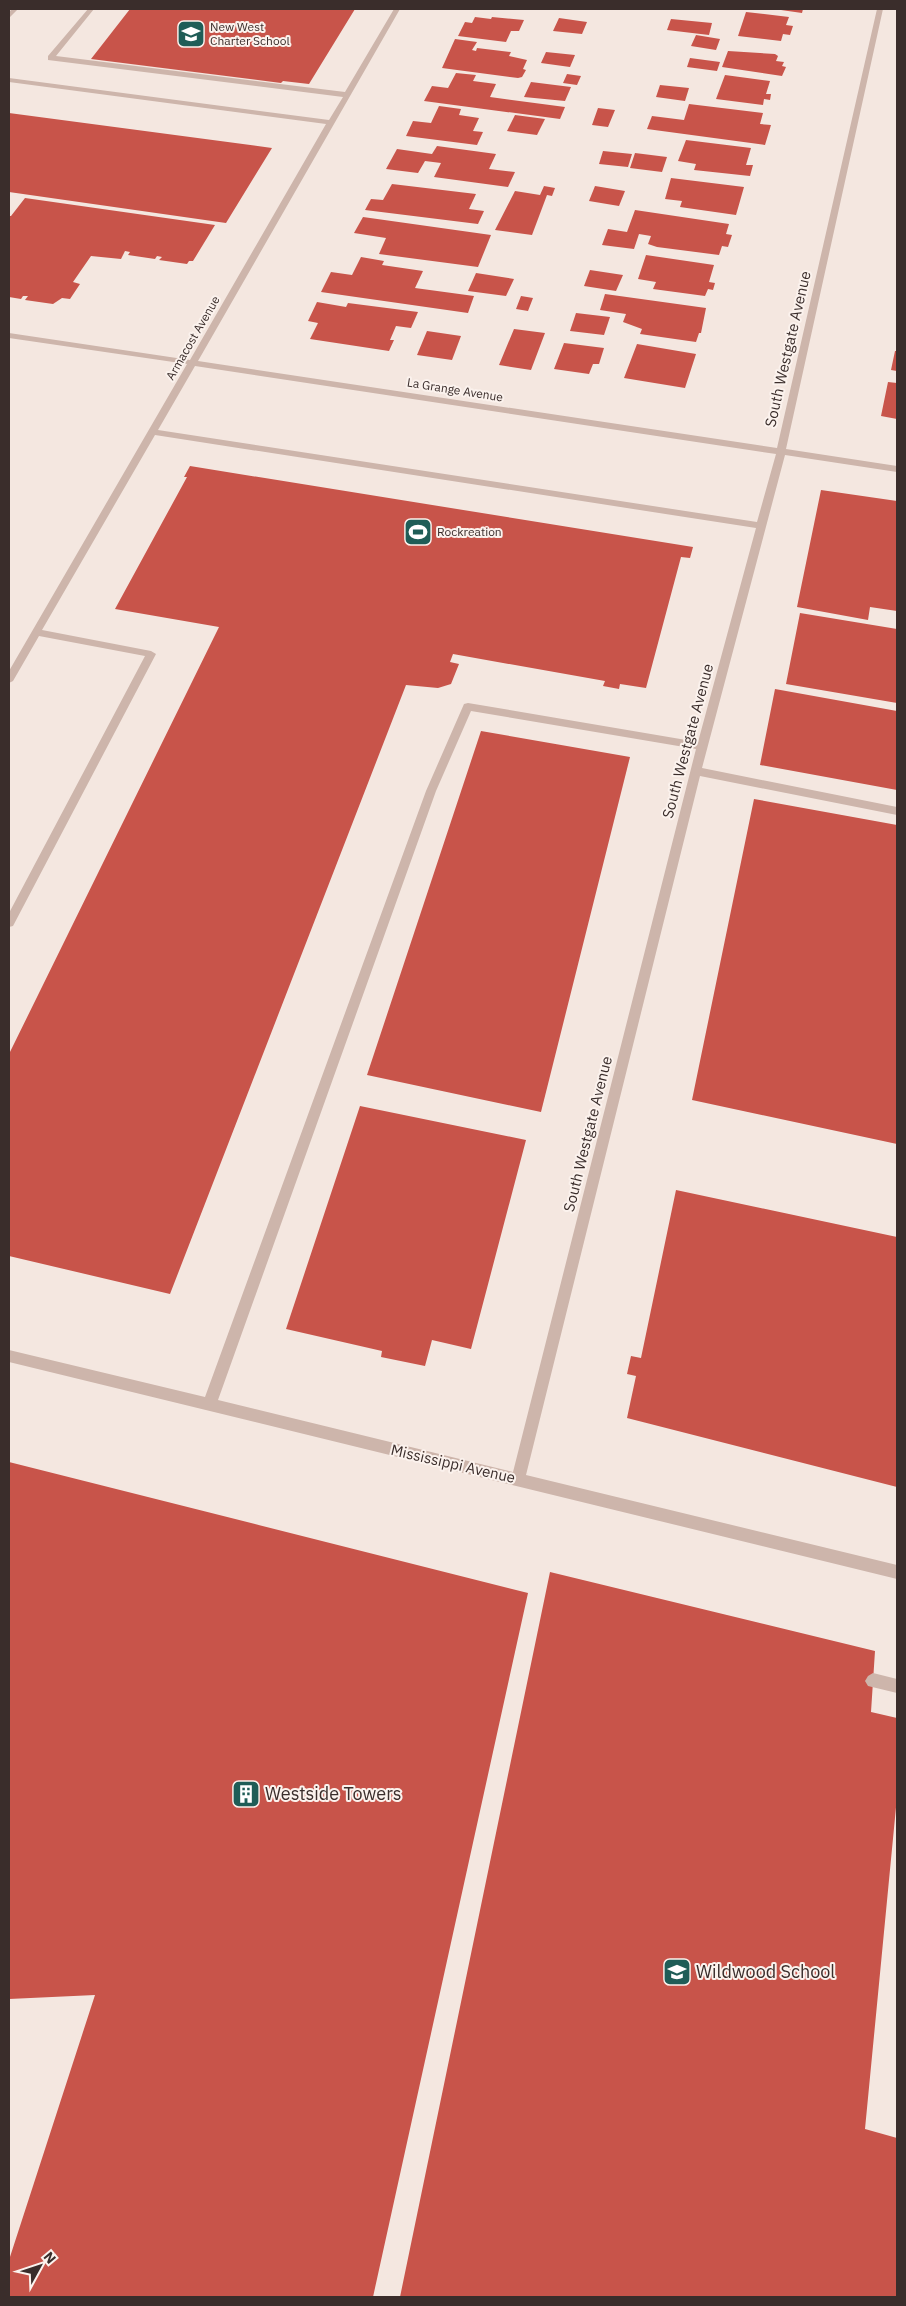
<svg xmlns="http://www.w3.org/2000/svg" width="906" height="2306" font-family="'IBM Plex Sans',sans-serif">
<rect width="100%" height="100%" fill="#f4e7e0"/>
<path fill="#c8544a" d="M130,9H355L309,84L283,81L281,83L91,59Z
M774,9H803L802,13Z
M746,12L789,17L786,25L793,26L790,35L783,34L781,41L738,36Z
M475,17L491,19L492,17L524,20L519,31H511L506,42L458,36L465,22L472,23Z
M559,18L587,22L582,34L553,31Z
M671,19L712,23L709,35L667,30Z
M696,35L720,39L716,50L691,46Z
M455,39L477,42L472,50L476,51L477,48L511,52L509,56L527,60L523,69L526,70L522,77L518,78L442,68Z
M728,51L775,54L778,56L776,61L784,62L782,66L786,67L782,76L722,67Z
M546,52L575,55L570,67L541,63Z
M690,58L720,62L717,71L687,67Z
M456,73L476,75L473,81L496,84L490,97L565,107L560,119L424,101L432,86L448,88Z
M567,74L581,76L577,85L563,83Z
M725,75L770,81L766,94H771L770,100L764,99L763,105L716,99Z
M531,82L571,87L565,101L524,97Z
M660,85L689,88L685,101L656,97Z
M689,104L763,113L760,124L771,125L765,145L647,129L652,116L684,120Z
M439,106L461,109L459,115L479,118L473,131L483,132L477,145L406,136L413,121L431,123Z
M598,108L615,110L608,127L592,125Z
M9,113L272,148L226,223L9,192Z
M515,115L545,119L537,135L507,131Z
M686,140L751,148L746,165H753L750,176L694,170L696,164L678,161Z
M437,146L496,154L489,169L515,172L508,187L434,177L441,163L425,161L418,173L386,169L397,149L432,154Z
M603,151L632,154L628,167L599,164Z
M635,153L667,157L662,172L630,168Z
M671,178L744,187L736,215L680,207L682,201L665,199Z
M392,184L476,194L469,209L484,211L478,224L365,210L371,199L383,200Z
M544,186L555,188L552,196L547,195L532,235L495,230L515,191L540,195Z
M595,186L625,191L619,206L589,201Z
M25,198L215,225L193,261H189L187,264L159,260L162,257L157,256L155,259L128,255L130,252L125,251L121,259L91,256L73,282L80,284L70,299L62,298L53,304L25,300L28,296H23L21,299L9,297V216H11Z
M635,210L729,224L726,234L732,235L728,247L722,246L719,255L657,247L648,244L651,236L639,234L634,249L602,245L608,229L627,232Z
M363,217L491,235L478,267L379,254L386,238L354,233Z
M646,255L714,265L709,282L715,283L713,290L708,289L705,296L653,289L656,282L638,279Z
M361,257L384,261L382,265L423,271L415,288L474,296L468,313L321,292L331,272L352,275Z
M590,270L623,275L616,291L584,286Z
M476,273L514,279L506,296L468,291Z
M605,294L706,308L701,333H699L696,342L640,334L642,329L623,322L626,314L600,310Z
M521,296L533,298L528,311L516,309Z
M317,302L346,307L348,303L418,312L411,328L396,326L390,340H394L389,351L310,339L318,323L308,321Z
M576,313L610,317L604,335L570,331Z
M514,329L545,333L531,370L499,365Z
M427,331L461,336L452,360L417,355Z
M564,343L604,348L599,364H593L589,374L554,369Z
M637,344L696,354L685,388L624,378Z
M895,351H897V371L891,370Z
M888,382L897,383V419L881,416Z
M190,466L693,547L690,558L681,557L646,688L620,684L619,689L603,686L605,681L453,654L450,662L459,664L451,684L438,688L406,685L170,1294L9,1256V1054L219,627L115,609L187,477H184Z
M821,490L897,501V611L870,607L868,620L797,607Z
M800,613L897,629V703L786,684Z
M775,689L897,711V790L760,765Z
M481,731L630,757L541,1112L367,1075Z
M754,799L897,825V1144L692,1100Z
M360,1106L526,1140L471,1349L432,1340L425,1366L381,1357L382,1351L286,1329Z
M676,1190L897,1237V1487L627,1418L636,1376L627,1374L631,1356L641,1358Z
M9,1462L528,1593L373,2297H9V2260L95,1995L9,1999Z
M550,1572L875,1651L871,1712L897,1718V1797L865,2129L897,2138V2297H400Z"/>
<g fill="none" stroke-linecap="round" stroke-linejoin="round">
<path fill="#cdb5ab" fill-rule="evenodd" d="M12,9H18L9,18V12Z
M88,9H94L56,56L345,92L394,9H400L198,361L777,448L877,9H883L786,449L897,466V472L785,455L702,768L897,807V815L700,776L526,1475L897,1565V1579L9,1362V1350L205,1397L426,791L464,704L468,703L698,742L756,528L155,435L42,630L151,651L156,654L13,926L9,927V913L145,656L39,636L13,681L9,683V671L187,364L9,338V333L190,360L326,124L9,82V78L329,120L343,97L48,60V56ZM195,366L776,454L757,522L158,430ZM471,711L696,749L513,1472L218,1400L436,791Z
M873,1673L897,1679V1693L868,1686L865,1681L868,1676Z"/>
</g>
<defs>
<symbol id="school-square" viewBox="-11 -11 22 22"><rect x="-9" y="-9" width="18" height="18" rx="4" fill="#1f5d57" stroke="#fbf2ed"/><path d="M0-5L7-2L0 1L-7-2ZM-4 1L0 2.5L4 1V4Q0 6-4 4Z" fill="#fff"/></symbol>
<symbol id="stadium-square" viewBox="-11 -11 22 22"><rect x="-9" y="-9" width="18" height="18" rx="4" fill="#1f5d57" stroke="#fbf2ed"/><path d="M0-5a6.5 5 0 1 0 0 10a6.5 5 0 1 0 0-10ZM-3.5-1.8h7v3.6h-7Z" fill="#fff"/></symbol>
<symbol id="building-square" viewBox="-11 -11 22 22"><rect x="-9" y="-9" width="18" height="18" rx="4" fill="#1f5d57" stroke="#fbf2ed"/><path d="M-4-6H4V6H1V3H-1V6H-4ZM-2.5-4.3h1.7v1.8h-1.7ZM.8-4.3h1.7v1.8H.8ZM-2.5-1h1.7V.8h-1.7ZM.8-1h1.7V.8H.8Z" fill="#fff"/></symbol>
</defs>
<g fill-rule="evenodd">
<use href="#school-square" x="175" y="18" width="32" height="32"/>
<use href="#stadium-square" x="402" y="516" width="32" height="32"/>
<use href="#building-square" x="230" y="1778" width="32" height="32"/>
<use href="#school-square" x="661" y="1956" width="32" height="32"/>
</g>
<g text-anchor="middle" stroke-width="4" stroke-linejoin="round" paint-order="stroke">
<g font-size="12" fill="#3a2d2b" stroke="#fbf2ed" text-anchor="start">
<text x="210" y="31">New West<tspan x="210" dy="14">Charter School</tspan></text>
<text x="437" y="536">Rockreation</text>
</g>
<g font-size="12" fill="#3a2d2b" stroke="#fbf2ed">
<text transform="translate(193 338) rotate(-60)" y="4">Armacost Avenue</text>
<text transform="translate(455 390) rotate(9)" y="4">La Grange Avenue</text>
</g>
<g font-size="15" fill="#3a2d2b" stroke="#fbf2ed">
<text transform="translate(788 349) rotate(-77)" y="5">South Westgate Avenue</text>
<text transform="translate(688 741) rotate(-75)" y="5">South Westgate Avenue</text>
<text transform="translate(588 1134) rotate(-76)" y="5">South Westgate Avenue</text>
<text transform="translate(453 1464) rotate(13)" y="5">Mississippi Avenue</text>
</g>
<g font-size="18" fill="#3a2d2b" stroke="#fbf2ed" text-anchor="start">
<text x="265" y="1800">Westside Towers</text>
<text x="696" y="1978">Wildwood School</text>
</g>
</g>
<rect width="906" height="2306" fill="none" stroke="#3a2d2b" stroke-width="20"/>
<g transform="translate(40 2266) rotate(50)" stroke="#fbf2ed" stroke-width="4" paint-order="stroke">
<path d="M0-4L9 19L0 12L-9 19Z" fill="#3a2d2b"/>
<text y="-8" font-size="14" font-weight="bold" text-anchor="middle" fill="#3a2d2b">N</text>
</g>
</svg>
